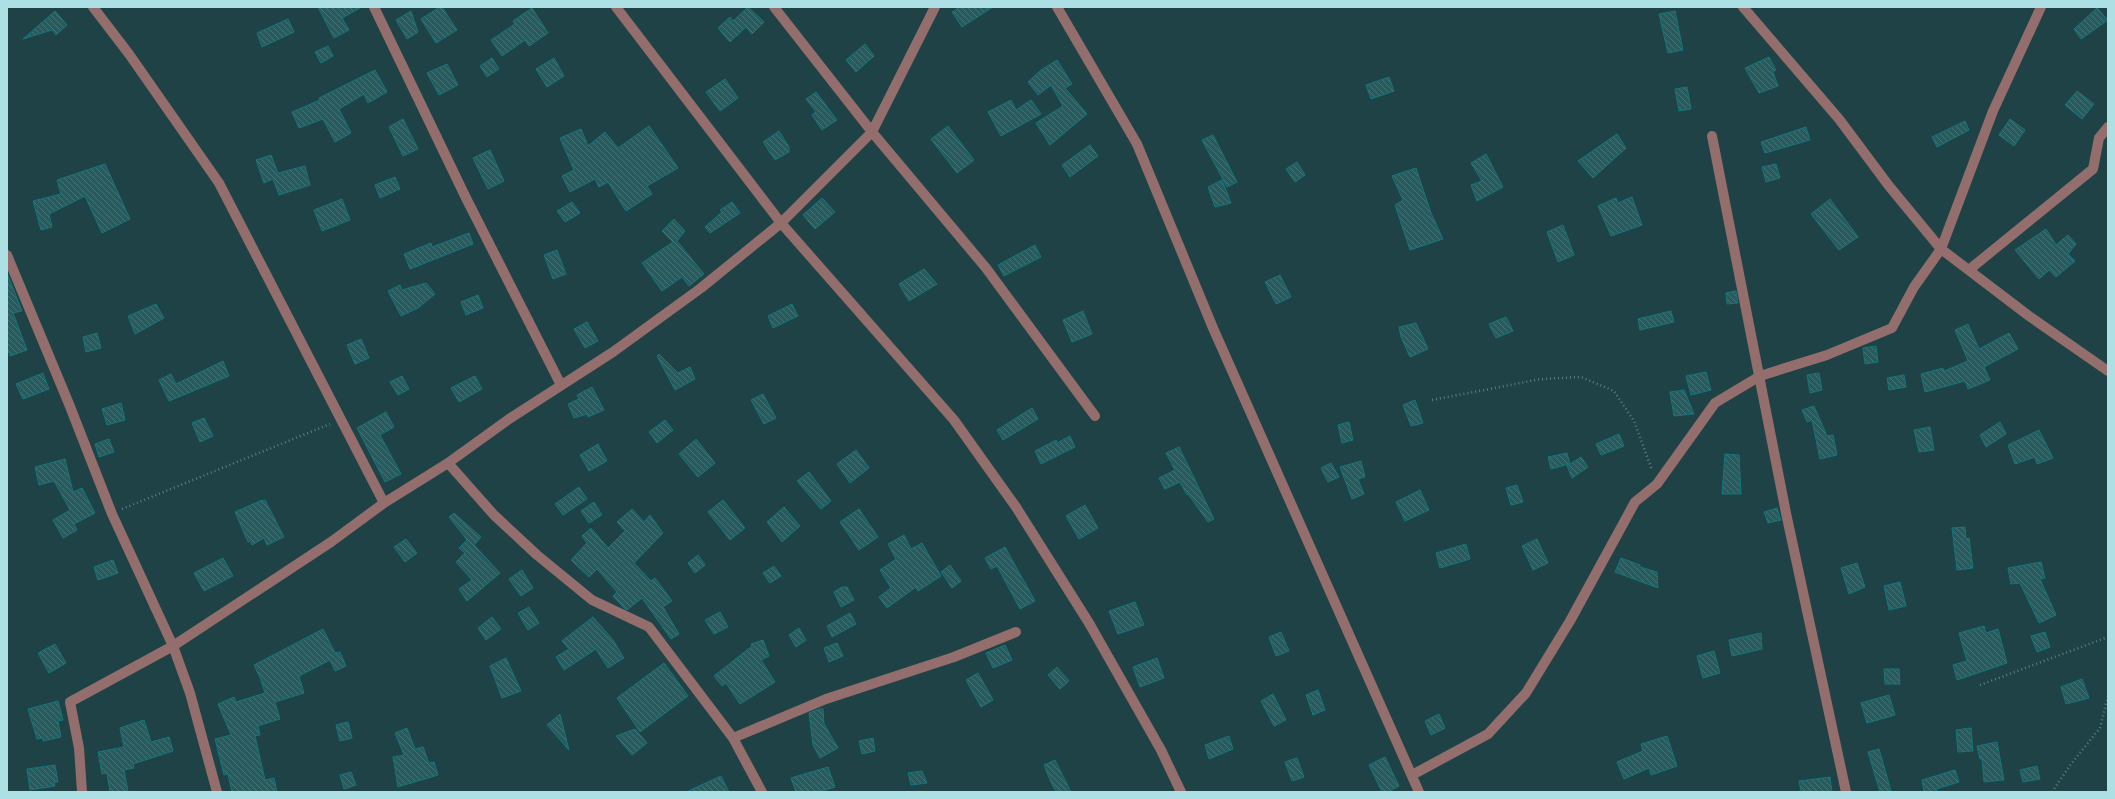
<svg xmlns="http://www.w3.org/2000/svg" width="2115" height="799" font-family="Ubuntu,sans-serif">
<defs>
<pattern id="building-back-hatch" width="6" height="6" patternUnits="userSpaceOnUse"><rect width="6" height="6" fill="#275b5e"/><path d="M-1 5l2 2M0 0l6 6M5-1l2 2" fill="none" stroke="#447275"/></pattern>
</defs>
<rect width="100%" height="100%" fill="#1e4245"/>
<path fill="url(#building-back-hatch)" stroke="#12777e" d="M318,7H362L342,18L349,30L334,38Z
M440,7H442L457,30L436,43L421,19Z
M748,7L764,22L752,34L746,27L730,42L718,28L730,17L733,21Z
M960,7H993L962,27L952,12Z
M532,8L548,33L529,46L525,40L502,56L491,40L515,24L513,21Z
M2097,8L2108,20L2081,39L2074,29Z
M55,11L67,25L56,35L52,30L23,39Z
M411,11L418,32L407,39L396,20Z
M1675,11L1683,50L1668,53L1659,14Z
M288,19L294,32L262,47L257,33Z
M865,44L874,56L856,72L846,60Z
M328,46L333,56L321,63L315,52Z
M1769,57L1776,70L1773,72L1778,86L1759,93L1745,68Z
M492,58L499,69L487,77L480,66Z
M554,58L564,76L547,87L536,69Z
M1057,60L1072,84L1065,88L1087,114L1050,145L1036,123L1063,106L1051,85L1038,95L1028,82L1041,70Z
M447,64L458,85L439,95L427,73Z
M375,70L387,92L368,103L364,94L339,109L351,133L335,142L323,119L299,128L292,112L320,100L319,98Z
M1389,77L1394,91L1371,99L1366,85Z
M725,79L738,98L720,111L706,92Z
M1687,87L1691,109L1679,111L1675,89Z
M2077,91L2094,104L2082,119L2065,105Z
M816,92L837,120L822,130L812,115L816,112L806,99Z
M1011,100L1016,110L1031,100L1041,114L1001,136L988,112Z
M403,119L418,149L403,156L389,127Z
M2010,119L2025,130L2014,146L1999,135Z
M1965,121L1969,130L1937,147L1932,137Z
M649,126L678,168L647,186L652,194L626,211L608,182L599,187L595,179L570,192L562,176L574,170L560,138L581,129L588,146L605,132L618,148Z
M948,126L974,160L957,173L931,139Z
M1806,127L1810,140L1765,153L1761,142Z
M779,131L789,147V152L775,160L763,142Z
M1617,134L1626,148L1593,178L1578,161Z
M1213,135L1237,182L1227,187L1202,140Z
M1090,145L1098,156L1070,177L1062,165Z
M490,150L504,181L488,189L473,158Z
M1486,154L1503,187L1477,201L1471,185L1482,181L1471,163Z
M271,155L278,173L305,166L310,185L279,195L273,179L264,183L256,160Z
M1297,162L1305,175L1295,182L1286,169Z
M105,164L130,219L102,233L85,196L49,214L52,227L41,230L33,201L61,194L57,180Z
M1776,164L1780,178L1766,182L1762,167Z
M1416,168L1431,213L1443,239L1410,250L1395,205L1403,200L1392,176Z
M395,177L400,189L380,198L375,185Z
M1222,180L1231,203L1215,207L1208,187Z
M1632,197L1642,225L1611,236L1598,206L1616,198L1618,203Z
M822,198L835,212L815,229L803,215Z
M342,199L350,220L322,231L314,210Z
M1830,199L1858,237L1839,250L1811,214Z
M572,202L580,213L565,222L557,211Z
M732,202L740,213L710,233L705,227L722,212L720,210Z
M674,219L685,231L677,241L704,274L689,286L682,277L662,291L642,263L673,242L662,231Z
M1563,225L1574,255L1558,262L1547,232Z
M2046,229L2056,245L2068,235L2076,244L2068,254L2075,261L2056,277L2049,270L2039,279L2015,250Z
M469,233L473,244L410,269L404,254L431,243L432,247Z
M1035,245L1041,257L1004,276L998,265Z
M557,250L566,274L553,279L544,255Z
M924,269L937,284L909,301L899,284Z
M7,273L22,311L13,313L27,350L10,356L7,348Z
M1280,275L1291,297L1276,304L1265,282Z
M426,283L435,294L418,308L401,316L388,291L400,285L402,290Z
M1736,291L1738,303L1727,304L1726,293Z
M478,295L483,308L466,315L461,302Z
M156,304L164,318L135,334L128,316Z
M792,304L798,316L773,328L768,316Z
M1083,311L1092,334L1072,342L1063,320Z
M1671,311L1674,322L1640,330L1638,319Z
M1506,317L1513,331L1496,338L1489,324Z
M587,322L598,341L585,348L574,329Z
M1416,323L1428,349L1410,357L1401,337L1399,327Z
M1968,324L1979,349L2009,333L2018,349L1984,367L1990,380L1968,389L1965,381L1925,392L1921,374L1943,368L1944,371L1968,361L1955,330Z
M97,333L101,348L86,352L83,337Z
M361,339L369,358L355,364L347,345Z
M1876,346L1878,362L1865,364L1863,348Z
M659,354L678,373L690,367L695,379L675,390L657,356Z
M223,361L229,376L169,401L159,380L171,374L176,384Z
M1706,372L1711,390L1691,395L1686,376Z
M43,373L49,389L23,399L16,384Z
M1819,373L1822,390L1810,393L1807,375Z
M1904,375L1906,387L1889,390L1887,378Z
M402,376L409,389L398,395L390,382Z
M475,376L482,389L459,402L451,388Z
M592,387L604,410L588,417L587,414L574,418L568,404L579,399L577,395Z
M1684,390L1694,414L1674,416L1670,392Z
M763,394L776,418L764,424L751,400Z
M1415,400L1423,423L1411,426L1403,405Z
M121,403L125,420L107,425L102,409Z
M1814,406L1827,436L1833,435L1837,455L1820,459L1812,420L1807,422L1802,410Z
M1032,408L1038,419L1003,440L997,430Z
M386,412L394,427L380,435L401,474L385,482L357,428Z
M204,418L213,436L200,442L192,423Z
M665,420L673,430L657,443L649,432Z
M1349,422L1353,440L1342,443L1338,425Z
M2000,422L2006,434L1986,447L1980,435Z
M1930,427L1934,450L1919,452L1914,430Z
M2039,430L2053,458L2037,464L2035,457L2015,464L2008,445Z
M1619,434L1624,446L1601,455L1596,444Z
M1070,436L1075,447L1041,464L1035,451L1056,440L1057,443Z
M109,439L114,452L99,457L95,444Z
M696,439L715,463L698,477L679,454Z
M598,444L607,461L589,471L580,455Z
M1179,447L1214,519L1208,522L1188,494L1187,495L1180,482L1165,489L1159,478L1175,470L1166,453Z
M856,450L869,468L850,483L837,464Z
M1567,453L1570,464L1581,457L1588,467L1572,478L1567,466L1569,464L1551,469L1548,457Z
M1725,454L1739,455L1741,494H1722Z
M65,459L73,492L82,488L95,513L74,524L77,530L63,538L53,520L70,510L54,481L39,485L35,467Z
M1361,461L1365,477L1358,479L1364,494L1352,499L1340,467Z
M1331,463L1339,477L1328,482L1321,468Z
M809,472L831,501L821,509L797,481Z
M1517,485L1523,502L1511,505L1506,488Z
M579,487L587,499L563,515L555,504Z
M1420,490L1429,510L1405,521L1396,502Z
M262,500V501L265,500L284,537L267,545L264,538L252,545L250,541L248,542L235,512Z
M723,500L745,528L730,540L708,512Z
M594,502L602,515L589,523L581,511Z
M1085,505L1098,528L1079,539L1066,516Z
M784,507L800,526L782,542L767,522Z
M1777,508L1781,520L1768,523L1764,512Z
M632,509L644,522L650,515L663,533L634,563L651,581L655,578L672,601L663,607L679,634L671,639L642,598L627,610L624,608L613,596L617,592L597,569L589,577L571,560L587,543L582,536L591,528L608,548L625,531L617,522Z
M859,509L878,537L859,550L840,522Z
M454,513L481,537L474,545L500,573L467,601L459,589L472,580L456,562L465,553L459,548L467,540L449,517Z
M1965,527L1966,539L1969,538L1973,568L1957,570L1952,528Z
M904,535L911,549L922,543L941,576L918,591L916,587L887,608L879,597L891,588L880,570L896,559L888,544Z
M406,539L417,553L405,562L394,547Z
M1537,539L1548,563L1533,570L1522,546Z
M1466,544L1470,559L1440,568L1436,553Z
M1005,547L1035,601L1020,609L997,566L991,569L985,558Z
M698,555L705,565L695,573L688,563Z
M223,558L233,576L204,591L194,573Z
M1621,558L1640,565V567L1657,572L1658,588L1615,572Z
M113,560L118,573L98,580L94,567Z
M2041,562L2045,578L2040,579L2056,615L2039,623L2020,583L2011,584L2008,568Z
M1857,563L1865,587L1849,594L1841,568Z
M950,565L961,581L952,588L941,572Z
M774,566L781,576L770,583L763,573Z
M522,570L533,588L521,596L509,579Z
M1900,582L1906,606L1889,610L1884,586Z
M842,587H847L854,600L841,607L834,592Z
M1135,602L1144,625L1118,634L1109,611Z
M529,607L539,623L528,630L518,613Z
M720,612L728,627L714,634L705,620Z
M850,613L856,624L832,637L827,626Z
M492,617L501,629L486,640L478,628Z
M593,617L613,640L624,658L608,668L596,649L564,670L556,657L569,649L562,641Z
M1984,626L1986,633L1998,629L2007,663L1957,680L1953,665L1967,661L1959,633Z
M799,628L806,640L796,647L789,635Z
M323,629L335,653L340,652L346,666L335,671L330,660L299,676L304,693L275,702L280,719L258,726L260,735L255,736L265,780L274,778L277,792H232L228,774L224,775L215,739L231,735L218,704L234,697L236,702L265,693L261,680L254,665Z
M1281,632L1289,651L1276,656L1269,637Z
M2045,632L2050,647L2037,652L2031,636Z
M1761,633L1762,649L1732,656L1729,640Z
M763,640L769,656L761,660L775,682L740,704L726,683L722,686L714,676L752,646L751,644Z
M837,643L843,656L829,662L824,648Z
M55,644L66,663L49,673L38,653Z
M1005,645L1012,660L993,668L986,653Z
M1714,651L1720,673L1703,678L1697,656Z
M506,658L521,691L502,698L490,666Z
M1157,658L1164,678L1140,687L1133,667Z
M664,663L688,696L640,732L617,698Z
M1057,667L1069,681L1060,689L1048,675Z
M1884,669H1899L1900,684H1885Z
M978,673L993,700L981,707L966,680Z
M2082,679L2089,698L2066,704L2061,687Z
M1318,690L1325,710L1313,715L1306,695Z
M1273,694L1286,720L1274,726L1261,701Z
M1889,695L1895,715L1867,723L1861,703Z
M58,701L63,720L58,721L61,737L43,741V738L37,739L28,709Z
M819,709H823L824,724L838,748L820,758L813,745L809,713Z
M560,714L569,750L547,725Z
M1439,714L1445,728L1431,735L1425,721Z
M144,720L151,742L169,737L173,751L133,764L134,768L124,770L128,792H110L107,773L102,774L98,752L124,747L120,728Z
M348,722L352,738L340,741L336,725Z
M407,728L415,749L423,747L429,763L434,762L438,775L398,787L393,757L404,755L395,733Z
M1971,728L1973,751L1958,752L1956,730Z
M635,729L647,743L632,755L616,736Z
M1229,736L1233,749L1209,759L1205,745Z
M1667,736L1677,766L1651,775L1649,768L1624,779L1617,762L1643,751L1641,744Z
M873,738L875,751L862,754L859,741Z
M1997,742L2004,780L1984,782L1982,759H1980L1977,746Z
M1879,749L1891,791L1880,792L1868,752Z
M1385,757L1399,786L1388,792H1382L1369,765Z
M1297,758L1304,777L1292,781L1285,762Z
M1055,760L1071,792H1056L1050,780L1044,765Z
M55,765L58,782H54L55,786L30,790L27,769Z
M2037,766L2040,779L2023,782L2020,770Z
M828,767L835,787L819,792H796L791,778Z
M1955,770L1959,782L1936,789L1937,792H1924L1922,780Z
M922,771L927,783L911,785L908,773Z
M351,772L356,785L344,789L340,775Z
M721,776L729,792H686Z
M1830,777L1832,792H1801L1799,781Z"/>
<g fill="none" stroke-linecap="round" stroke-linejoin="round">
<path stroke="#578184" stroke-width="2.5" stroke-dasharray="1 3" stroke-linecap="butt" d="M1432,400L1541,379L1581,377L1614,391L1634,421L1652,470
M122,509L330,424
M1980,685L2108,637
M2052,792L2071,764L2100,728L2108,696"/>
<path stroke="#936e6c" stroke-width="10" d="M93,7L129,54L219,183L384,503
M374,7L466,198L561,385
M616,7L781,223L954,420L1016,507L1089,623L1161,750L1181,792
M774,7L872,132L986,268L1095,416
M1057,7L1137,144L1213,328L1419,792
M1743,7L1839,119L1889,186L1941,249L2029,316L2108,371
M1712,136L1786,513L1846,792
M7,255L69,404L112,514L173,646L190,693L217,792
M1970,269L2093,169L2099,138L2108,127
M448,463L494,515L537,555L592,600L649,627L733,738L762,792
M733,738L826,699L954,657L1016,632
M1412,775L1488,734L1526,693L1570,621L1635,502L1657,484L1715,403L1760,376L1827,355L1892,328L1914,287L1941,249L1993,111L2041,7
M82,792L79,748L70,702L173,646L331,542L384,503L448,463L509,419L613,352L701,288L781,223L872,132L935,7"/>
</g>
<rect width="2115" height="799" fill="none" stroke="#ade0e4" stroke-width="16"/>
</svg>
